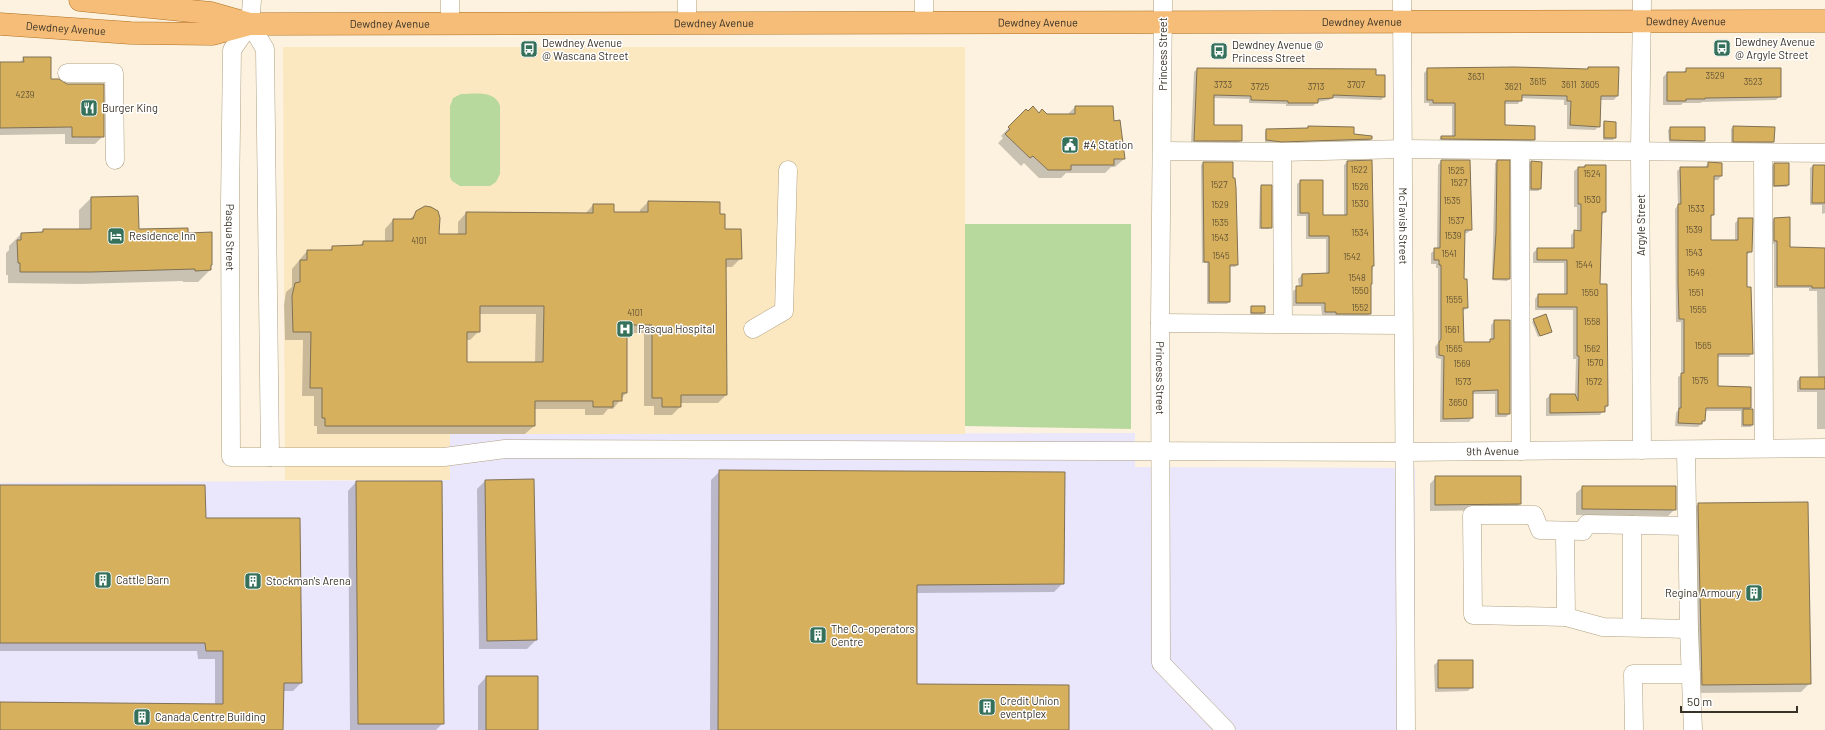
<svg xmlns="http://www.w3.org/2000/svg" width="1825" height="730" font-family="Barlow,sans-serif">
<rect width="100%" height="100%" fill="#fcf2df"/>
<path fill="#eae6fc" d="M1135,433V467L1415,468V730H0V483L449,480V434Z"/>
<path fill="#fce8c0" d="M283,47H965V434H450V480H285Z"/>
<path fill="#b7d99d" d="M461,94C475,94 495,90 500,106V174L496,182L490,186H460L452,181L450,177V106L453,98Z
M965,224H1131V429L965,426Z"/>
<path fill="#0003" fill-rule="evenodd" d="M24,58L50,80L103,136L95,144H65V134L0,135V63H19Z
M1589,68L1617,96L1614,100H1600L1599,126L1595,130L1567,129V105H1564V100L1521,98L1518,104H1504V126L1534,139L1530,143L1438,142L1441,137H1452V106H1429V103H1424V73L1428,69L1586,70Z
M1197,69L1375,76L1384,97L1381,100L1332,98L1329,100L1317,102L1313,106H1286V104L1249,103V99L1213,98V126L1241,140L1238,143H1191L1194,72Z
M1687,69L1780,96L1776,100L1702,102L1700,103H1683L1681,105H1663V77L1667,73H1682Z
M1075,107L1113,122L1119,121L1124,159L1115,167H1111L1105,173H1066L1061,178H1039L1024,163L1021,166L998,143L1003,138L1001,136L1026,110L1039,114L1067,115Z
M1605,122L1615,123V138L1613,140H1603V124Z
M1308,127L1353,135L1371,139L1369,141L1265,142V132L1267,130L1306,128Z
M1733,127L1774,142L1772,143H1731V129Z
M1670,128L1704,141L1702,143L1669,142L1668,130Z
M1441,161L1471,230L1467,233H1464L1463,280L1467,308L1463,311V343H1488L1491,340V325L1495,321L1509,414L1506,417H1495V394H1472V418L1469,422H1440L1441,359L1436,358L1435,347L1438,343V268H1436V264H1431V253L1437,249L1438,165Z
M1497,161L1509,279L1507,281L1492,280L1495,163Z
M1347,162L1373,266L1370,285V314L1366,317H1332V315H1322L1321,306H1293V291L1299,287L1298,279L1302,275H1326V239H1306V216H1297V184L1301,181L1322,216H1344V165Z
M1531,162L1541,163L1540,189L1538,191H1529V163Z
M1203,163L1232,179L1237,265L1235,267H1229V302L1227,304H1207V263H1202L1201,165Z
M1708,163L1721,164V176L1718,180H1713V215L1710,218V241H1735V223L1739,219L1751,252L1746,255V288L1752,353L1749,357H1717V387L1750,408L1748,410L1752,425L1751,427H1741V411H1705L1704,421L1698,427L1675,426L1676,413L1678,410V377L1681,375V322H1676L1675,209L1678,205L1677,171L1681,168H1705Z
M1774,164H1788V185L1787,187H1772V166Z
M1585,166H1605V212L1601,216L1599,285L1607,406L1600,415L1546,416V399L1550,395H1575L1576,359H1573V310H1535V299L1538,295H1564V263H1533V253L1537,249H1571V235L1575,231H1577V207H1574V171L1578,168Z
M1813,166H1825V213L1822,214V205H1810V168Z
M1262,186L1271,227L1269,229H1259L1260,188Z
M91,198L138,230L187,234L210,266V270L198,282H183V281L80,284L8,283V275H6V253L9,250V246L21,234L40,233L43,230H79V210Z
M648,202L719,215L724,230L741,258L732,267H725L726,395L718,403H680V407L672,415H654V406H644V333H626V393L613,409H608L603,415H585V409H534V426L525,434H317V426H314V396H302L303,340H285L284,305L286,292L292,287V269L307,251H328L333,247L359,246L363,242H385V229L393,220H409L417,212L438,235H458V222L466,213L585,214L593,205L613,213H640V210ZM479,314H536L535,363H466V340H470L479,331Z
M1774,219L1789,248L1825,249V429H1817V392H1797V381L1800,378H1818L1817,291H1809V288H1774V244H1771V222Z
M1251,307L1264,313L1262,315H1250Z
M1534,320L1551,331L1538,337L1532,322Z
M720,471L1063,583L1054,592L916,593V685L1068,730H710L711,480Z
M1436,477H1520V504L1514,510L1430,511V484Z
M533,480L536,640L527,649H479L477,489L485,481Z
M356,482L443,723L436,730H350L348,491Z
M0,486L205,519L301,683L293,691H283L282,730H0V703L215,705V659H198L197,651H0Z
M1583,487L1675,509L1668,516L1576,515V493Z
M1807,503L1810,683L1801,692L1694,693L1690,512L1698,504Z
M1439,661L1472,687L1468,691L1435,692L1434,665Z
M486,677L537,730H478V686Z"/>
<path fill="#d7b05d" stroke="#807154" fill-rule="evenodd" d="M23,57H51V79H59L67,84H104V137H72V127L0,128V62H24Z
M1515,67L1588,69V67H1619L1618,96H1601L1600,127L1570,125L1571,101H1567V96L1522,95V101H1505V125L1535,126V140L1441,139V136H1455V103H1433V100H1427V68Z
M1197,68L1376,69V75H1385V97L1333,95V98L1318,99V103H1288V101L1251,100V96L1214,95V125H1242V141H1194Z
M1686,68H1781V97L1705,98V99H1686V101H1667V72H1686Z
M1033,106L1039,113L1042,109L1047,114H1075V106H1113L1114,121L1120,120L1125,159H1114V165H1071V170H1048L1033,156L1030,158L1005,134L1010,129L1008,127L1026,109L1028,111Z
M1604,121L1616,122V138H1604Z
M1308,126L1354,127V134L1372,136V139L1282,142L1266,140V129L1308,128Z
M1733,126L1775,127L1774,142H1733Z
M1670,127H1705V141L1670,140Z
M1372,160L1374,266H1372V284H1371V314H1336V312H1325V303H1296V286H1302V274L1329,273V236H1309V213H1300V180H1323V215H1347V161Z
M1441,160H1470L1472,230H1465L1464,279H1467L1468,308H1463L1464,342H1490V339H1494V320H1510V414H1498V390L1473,391V418L1443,419L1444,356L1439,355V342L1441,339V265H1439V260H1434V248H1440Z
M1497,160H1510V279H1493L1496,233Z
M1531,161L1542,162L1541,189H1531Z
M1203,162H1233V178H1235L1236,188L1238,265H1230V302H1209V262H1204Z
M1708,162L1722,163V176H1714V215H1711V240H1738V218H1753L1752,252H1747V287H1751L1753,354H1718V386L1751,387V408H1706L1705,421H1702V424L1678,423L1679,408H1681V373H1684V319H1679L1678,282V204H1681L1680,167H1708Z
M1774,163H1789V185L1774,186Z
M1585,165H1606V212H1602L1600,284H1607L1608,406H1605V412L1550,413V394H1575L1578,401L1579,356H1577V307H1538V294H1567V260H1537V248H1574V230L1581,231V204H1578V167H1585Z
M1813,165H1825V203H1812Z
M1261,185H1272V228H1261Z
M138,196L139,229L188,228V233L212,232V265H211V270L195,271V269L92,272H20V263H18L17,240H21V233L43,232V229H91V197Z
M648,201L720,202V214H725V229H741L742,259H726L727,395H681V407H662V398H652V325H627V393H622V401H613V407H593V401H535V426H325V418H322V388H310L311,332H293L292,296L295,283L300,282V260H307V250H332V246L363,245V241H393V219H413L416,211L425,206L431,207L438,211L440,218L439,234H466V212L593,213V204H614V212H648ZM480,306H544L543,362H467V332H480Z
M1790,217V247L1825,248V288H1812V286H1777V241H1774V218Z
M1251,306H1265V313H1251Z
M1546,314L1552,332L1540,336L1533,319Z
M1800,377H1825V389H1800Z
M1743,409H1753V425H1743Z
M719,470L1065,472L1064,584L917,585V684L1069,685V730H718Z
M1435,476H1521V504L1435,505Z
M534,479L537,640L487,641L485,480Z
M356,481H442L444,724H358Z
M0,485H205L206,518H300L302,683H284L283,730H0V702L223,704V651H206L205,643H0Z
M1582,486H1676V510L1582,509Z
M1808,502L1811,684L1702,685L1698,503Z
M1438,660H1473V688H1438Z
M486,676H538V730H486Z"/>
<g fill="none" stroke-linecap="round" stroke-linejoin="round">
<defs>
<g id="minor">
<path id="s1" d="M252,0L250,24L232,50L230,203L231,457H444L505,449L1404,452L1825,448"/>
<path id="s2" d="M1163,0L1160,323L1161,663L1226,730"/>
<path id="s3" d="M1402,0L1406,730"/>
<path d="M687,22V0"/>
<path d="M924,22V0"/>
<path d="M250,24L265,49L270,457"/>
<path d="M450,24V0"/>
<path d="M67,73H114L115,160"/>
<path d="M1162,151L1282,152L1404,149L1825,153"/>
<path d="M1520,151L1521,451"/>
<path d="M1282,152L1283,323"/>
<path d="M1763,153L1764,448"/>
<path d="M1160,323L1403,325"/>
<path d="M753,329L784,311L788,170"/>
<path d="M1642,450L1640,151L1642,0"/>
<path d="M1632,525L1587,524L1583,531L1540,530L1534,515H1472L1473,615L1566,617L1603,627L1689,629L1686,450"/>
<path d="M1565,532L1566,617"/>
<path d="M1632,627V525L1687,526"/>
<path d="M1689,629L1693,730"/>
<path d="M1634,730L1633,674H1691"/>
</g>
<g id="major">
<path id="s4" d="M80,0L211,13L250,24L1825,21"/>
<path id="s5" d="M0,24L131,33L213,34L250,24"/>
</g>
</defs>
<use href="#minor" stroke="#b0a182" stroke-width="19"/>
<use href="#major" stroke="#af7021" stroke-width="23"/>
<use href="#minor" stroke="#fff" stroke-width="18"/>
<use href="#major" stroke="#f5bd78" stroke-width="22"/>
</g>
<defs>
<symbol id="bus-square" viewBox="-11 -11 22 22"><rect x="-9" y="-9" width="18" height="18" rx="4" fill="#34705a" stroke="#fff"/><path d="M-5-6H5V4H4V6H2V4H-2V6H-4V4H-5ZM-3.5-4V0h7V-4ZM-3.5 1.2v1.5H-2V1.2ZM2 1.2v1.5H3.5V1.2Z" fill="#fff"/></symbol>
<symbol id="restaurant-square" viewBox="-11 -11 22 22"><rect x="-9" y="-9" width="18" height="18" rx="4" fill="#34705a" stroke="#fff"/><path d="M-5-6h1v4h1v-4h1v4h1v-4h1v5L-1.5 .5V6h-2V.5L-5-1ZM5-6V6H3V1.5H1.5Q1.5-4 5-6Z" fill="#fff"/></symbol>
<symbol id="civic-square" viewBox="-11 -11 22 22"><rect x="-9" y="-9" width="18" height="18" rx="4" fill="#34705a" stroke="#fff"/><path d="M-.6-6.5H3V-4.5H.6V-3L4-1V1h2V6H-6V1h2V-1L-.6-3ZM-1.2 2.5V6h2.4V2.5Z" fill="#fff"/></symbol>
<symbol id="hotel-square" viewBox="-11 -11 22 22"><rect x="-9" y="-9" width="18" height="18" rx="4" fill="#34705a" stroke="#fff"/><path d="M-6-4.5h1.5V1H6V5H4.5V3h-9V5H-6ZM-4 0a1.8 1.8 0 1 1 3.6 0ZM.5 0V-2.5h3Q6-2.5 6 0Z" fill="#fff"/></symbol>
<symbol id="hospital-square" viewBox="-11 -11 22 22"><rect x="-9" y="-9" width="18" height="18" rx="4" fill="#34705a" stroke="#fff"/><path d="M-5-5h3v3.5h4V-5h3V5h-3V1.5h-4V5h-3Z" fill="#fff"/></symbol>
<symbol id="building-square" viewBox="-11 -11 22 22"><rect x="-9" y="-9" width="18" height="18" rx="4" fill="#34705a" stroke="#fff"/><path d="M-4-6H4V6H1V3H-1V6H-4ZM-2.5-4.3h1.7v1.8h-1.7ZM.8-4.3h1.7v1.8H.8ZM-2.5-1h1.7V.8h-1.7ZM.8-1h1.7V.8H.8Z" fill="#fff"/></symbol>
</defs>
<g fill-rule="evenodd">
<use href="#bus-square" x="1712" y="38" width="20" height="20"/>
<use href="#bus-square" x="519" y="39" width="20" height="20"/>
<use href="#bus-square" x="1209" y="41" width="20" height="20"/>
<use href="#restaurant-square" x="79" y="98" width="20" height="20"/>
<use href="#civic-square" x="1060" y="135" width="20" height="20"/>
<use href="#hotel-square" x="106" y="226" width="20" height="20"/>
<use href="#hospital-square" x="615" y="319" width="20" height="20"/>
<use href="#building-square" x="93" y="570" width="20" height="20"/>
<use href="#building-square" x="243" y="571" width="20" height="20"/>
<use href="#building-square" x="1744" y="583" width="20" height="20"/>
<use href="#building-square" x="808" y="625" width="20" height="20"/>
<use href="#building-square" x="977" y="697" width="20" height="20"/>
<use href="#building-square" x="132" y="707" width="20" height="20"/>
</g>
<g text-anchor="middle" stroke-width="3" stroke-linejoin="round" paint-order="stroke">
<g font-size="9" fill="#605234">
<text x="1715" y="79">3529</text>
<text x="1476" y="80">3631</text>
<text x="1538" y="85">3615</text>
<text x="1753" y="85">3523</text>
<text x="1223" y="88">3733</text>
<text x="1356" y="88">3707</text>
<text x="1569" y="88">3611</text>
<text x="1590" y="88">3605</text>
<text x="1260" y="90">3725</text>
<text x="1316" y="90">3713</text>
<text x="1513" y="90">3621</text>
<text x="25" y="98">4239</text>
<text x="1359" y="173">1522</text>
<text x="1456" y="174">1525</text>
<text x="1592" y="177">1524</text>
<text x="1459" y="186">1527</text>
<text x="1219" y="188">1527</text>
<text x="1360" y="190">1526</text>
<text x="1592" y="203">1530</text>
<text x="1452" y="204">1535</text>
<text x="1360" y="207">1530</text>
<text x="1220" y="208">1529</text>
<text x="1696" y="212">1533</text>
<text x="1456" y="224">1537</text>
<text x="1220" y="226">1535</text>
<text x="1694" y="233">1539</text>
<text x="1360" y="236">1534</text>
<text x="1453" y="239">1539</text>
<text x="1220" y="241">1543</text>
<text x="419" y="244">4101</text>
<text x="1694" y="256">1543</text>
<text x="1449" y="257">1541</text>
<text x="1221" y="259">1545</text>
<text x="1352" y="260">1542</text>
<text x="1584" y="268">1544</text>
<text x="1696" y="276">1549</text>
<text x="1357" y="281">1548</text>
<text x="1360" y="294">1550</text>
<text x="1590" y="296">1550</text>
<text x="1696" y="296">1551</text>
<text x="1454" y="303">1555</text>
<text x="1360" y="311">1552</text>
<text x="1698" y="313">1555</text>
<text x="635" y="316">4101</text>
<text x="1592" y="325">1558</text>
<text x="1452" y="333">1561</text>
<text x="1703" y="349">1565</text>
<text x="1454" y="352">1565</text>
<text x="1592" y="352">1562</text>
<text x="1595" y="366">1570</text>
<text x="1462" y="367">1569</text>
<text x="1700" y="384">1575</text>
<text x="1463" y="385">1573</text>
<text x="1594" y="385">1572</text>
<text x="1458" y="406">3650</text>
</g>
<g font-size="11" fill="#393226" stroke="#fff">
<text dy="4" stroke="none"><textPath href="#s4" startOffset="1608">Dewdney Avenue</textPath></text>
<text dy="4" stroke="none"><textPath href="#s4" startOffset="636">Dewdney Avenue</textPath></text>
<text dy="4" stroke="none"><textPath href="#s4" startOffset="960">Dewdney Avenue</textPath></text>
<text dy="4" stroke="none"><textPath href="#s4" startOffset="1284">Dewdney Avenue</textPath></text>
<text dy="4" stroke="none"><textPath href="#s4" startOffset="312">Dewdney Avenue</textPath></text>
<text dy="4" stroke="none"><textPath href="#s5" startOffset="66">Dewdney Avenue</textPath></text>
<text transform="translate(1163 54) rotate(-90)" y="4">Princess Street</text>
<text transform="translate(1641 225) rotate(-90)" y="4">Argyle Street</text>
<text dy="4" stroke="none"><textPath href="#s3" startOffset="226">McTavish Street</textPath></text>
<text dy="4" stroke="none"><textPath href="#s1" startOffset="243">Pasqua Street</textPath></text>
<text dy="4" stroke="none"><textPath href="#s2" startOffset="378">Princess Street</textPath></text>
<text dy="4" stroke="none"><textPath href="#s1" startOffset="1725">9th Avenue</textPath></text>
</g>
<g font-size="11" fill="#393226" stroke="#fff" text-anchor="start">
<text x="1735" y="46">Dewdney Avenue<tspan x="1735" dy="13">@ Argyle Street</tspan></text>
<text x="542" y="47">Dewdney Avenue<tspan x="542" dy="13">@ Wascana Street</tspan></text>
<text x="1232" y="49">Dewdney Avenue @<tspan x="1232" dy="13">Princess Street</tspan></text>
<text x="102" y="112">Burger King</text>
<text x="1083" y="149">#4 Station</text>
<text x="129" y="240">Residence Inn</text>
<text x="638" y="333">Pasqua Hospital</text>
<text x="116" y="584">Cattle Barn</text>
<text x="266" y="585">Stockman's Arena</text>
<text x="1741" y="597" text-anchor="end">Regina Armoury</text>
<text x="831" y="633">The Co-operators<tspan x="831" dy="13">Centre</tspan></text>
<text x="1000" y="705">Credit Union<tspan x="1000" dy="13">eventplex</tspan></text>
<text x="155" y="721">Canada Centre Building</text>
</g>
</g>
<path d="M1681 706v6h116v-6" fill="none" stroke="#393226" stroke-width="2"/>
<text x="1687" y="706" font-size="12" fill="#393226" stroke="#ffffff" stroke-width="3" paint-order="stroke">50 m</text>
</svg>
